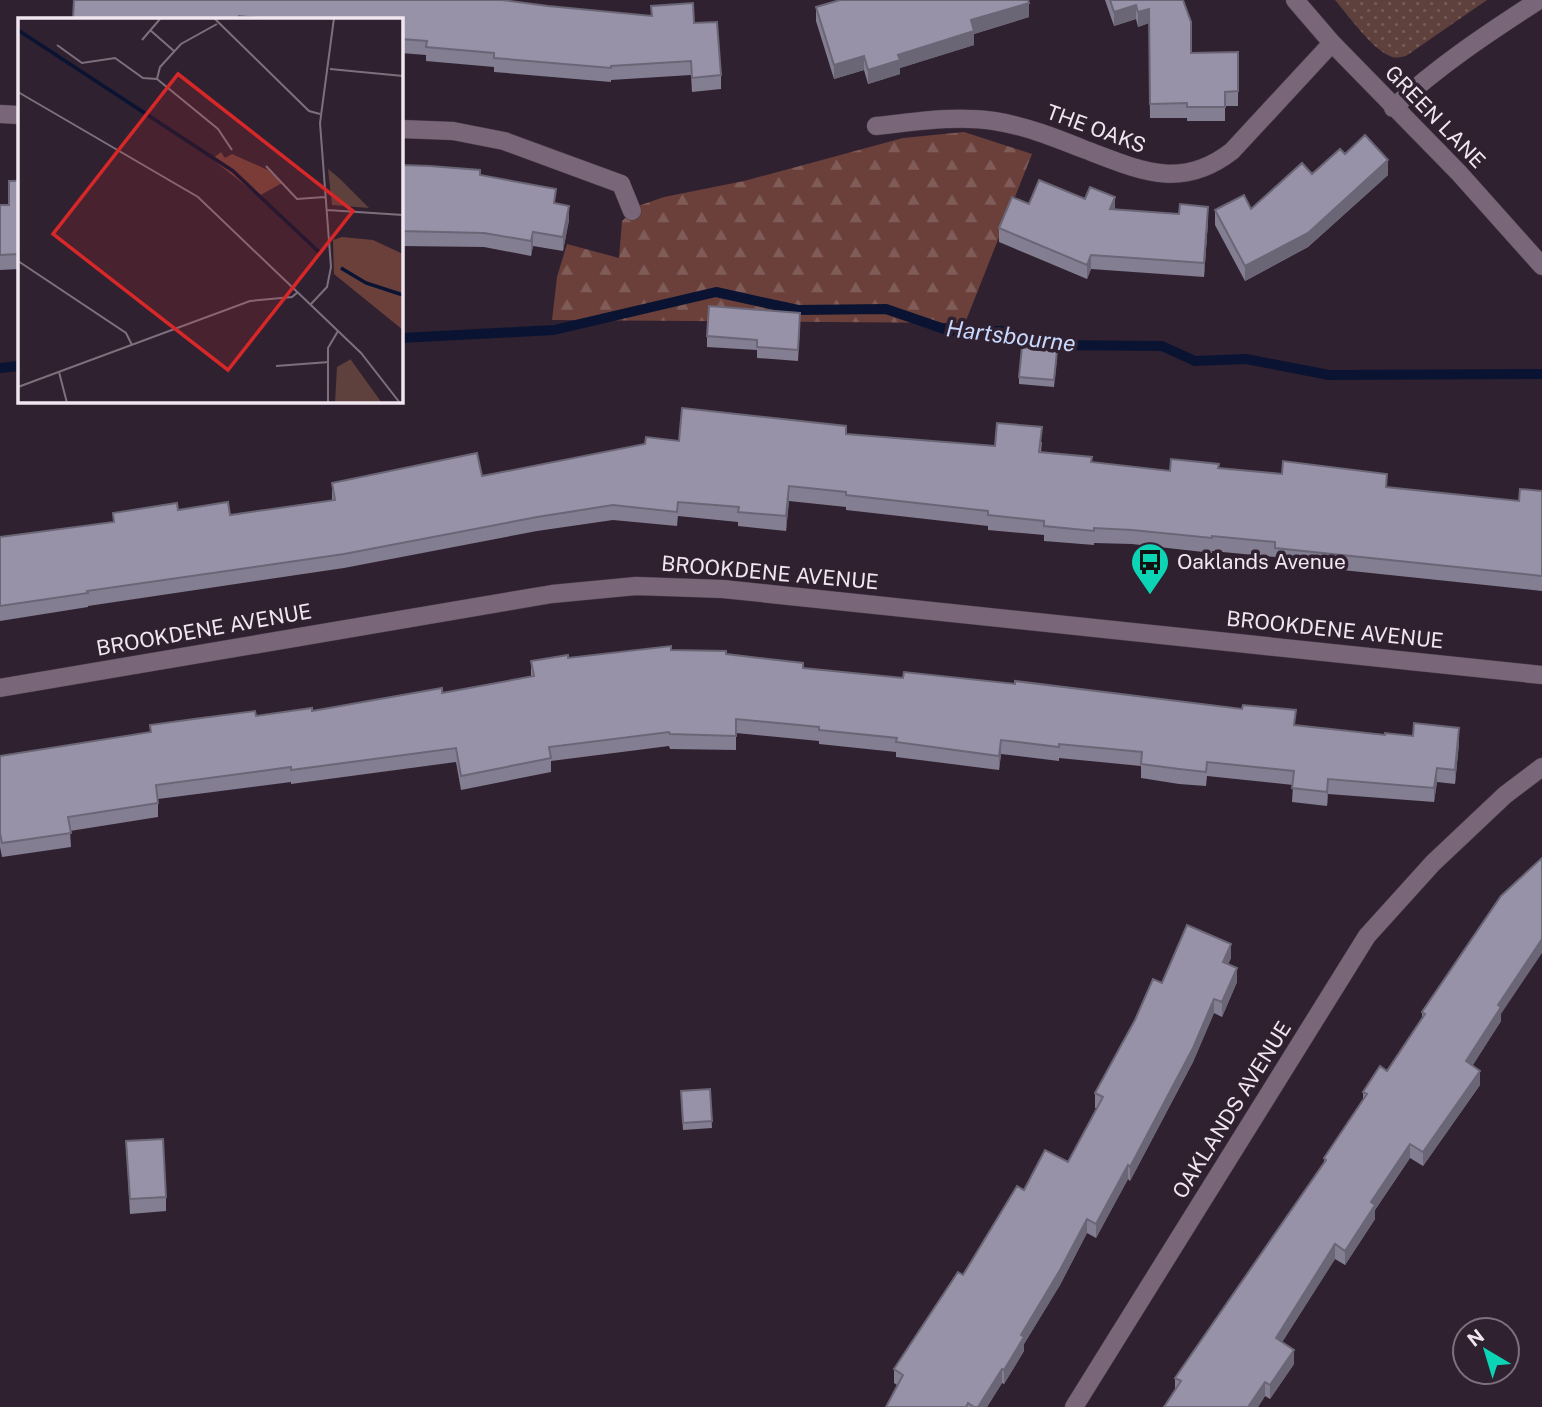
<svg xmlns="http://www.w3.org/2000/svg" width="1542" height="1407" font-family="'Public Sans',sans-serif">
<defs>
<pattern id="grass-dots" width="8" height="8" patternUnits="userSpaceOnUse" patternTransform="scale(1.75)"><rect width="8" height="8" fill="#5e403c"/><path d="M2 2h.1M6 6h.1" fill="none" stroke="#755c58" stroke-width="1.8" stroke-linecap="round"/></pattern>
<pattern id="forest-firs" width="22" height="20" patternUnits="userSpaceOnUse" patternTransform="scale(1.75)"><rect width="22" height="20" fill="#6b403b"/><path d="M5 1l3.5 6h-7zM16 11l3.5 6h-7z" fill="#805c58"/></pattern>
</defs>
<rect width="100%" height="100%" fill="#302130"/>
<path fill="url(#grass-dots)" d="M1335,0H1487L1406,56C1401,57 1395,59 1390,56C1371,48 1349,16 1335,0Z"/>
<path fill="url(#forest-firs)" d="M964,132L1032,154L965,323L552,320L557,277L567,244L619,258L622,221L638,206L664,197L744,181L903,138Z"/>
<g fill="none" stroke-linecap="round" stroke-linejoin="round">
<path stroke="#0a1432" stroke-width="10" d="M401,338L554,330L716,292L798,310L886,309L950,331H1003L1047,345L1162,346L1195,361L1246,359L1329,375L1542,374
M0,368L19,366"/>
<defs>
<path id="service" d="M621,184L632,211"/>
<path id="minor" d="M1295,0L1332,43L1459,173L1542,266
M1393,108C1438,66 1488,33 1539,0
M0,114L19,115
M876,126C915,122 955,115 994,121C1026,126 1056,138 1086,150C1139,170 1181,191 1232,151L1332,43
M401,129L453,131L504,141L621,184
M1074,1407L1367,936L1433,863L1505,795L1542,767"/>
<path id="secondary" d="M0,688L552,594L636,586L723,589L1542,675"/>
</defs>
<use href="#service" stroke="#4c3f4c" stroke-width="19"/>
<use href="#minor" stroke="#4c3f4c" stroke-width="19"/>
<use href="#secondary" stroke="#4c3f4c" stroke-width="19"/>
<use href="#service" stroke="#796779" stroke-width="18"/>
<use href="#minor" stroke="#796779" stroke-width="18"/>
<use href="#secondary" stroke="#796779" stroke-width="18"/>
</g>
<path fill="#837e91" d="M1105,0H1183L1191,53L1238,52V106H1225V121H1187V118H1150L1149,23L1138,27L1136,19L1114,26Z
M548,6L651,16V6L694,23L721,75V89L692,92L691,75L611,80V82L494,72V67L426,61V55L401,53V19H73Z
M816,7L1029,17L974,34V45L900,68V74L868,84L864,70L834,79L816,21Z
M1345,154L1388,175L1308,247L1245,281L1215,225V210L1251,209Z
M401,165L480,175L556,203L569,220L563,251L533,246L531,256L484,247L401,246Z
M19,181V269L0,270V205H9Z
M1085,199L1115,209L1208,221L1204,277L1091,269L1087,279L999,242V228L1029,204Z
M800,324L798,361L757,358V350L707,347V336Z
M1057,358L1054,387L1019,384V377Z
M846,434L995,446L1042,442L1041,452L1092,462L1170,471L1219,468L1387,487L1519,501L1542,491V591L1275,563V557L1212,551V553L1132,544L1094,543V545L1044,541V535L988,530V526L846,510V507L789,501L786,531L738,526V522L678,516L677,526L613,520L537,531L344,568L88,606V607L0,621V537L113,522V513L178,510L230,515L332,500V483L482,476L679,441Z
M671,650L726,654L803,668L1296,726L1459,743L1455,784L1437,782L1434,802L1328,794L1327,806L1292,802L1293,785L1207,776L1206,786L1179,784L1141,778V766L1059,758V761L1001,754L999,770L896,757V752L819,744V741L736,733V750L670,749L669,746L551,761V772L461,790L456,762L291,784V782L158,799V817L70,831L71,847L2,857L0,847V756L150,732V725L312,711L442,693L531,676V661Z
M1231,958L1228,964L1237,982L1222,1017L1214,1013L1193,1062L1130,1181L1128,1179L1096,1238L1087,1233L1060,1285L1024,1344V1351L1004,1384L1002,1383L987,1407H886L897,1385L894,1383V1369L1024,1190L1068,1162L1097,1108H1095V1093L1162,983Z
M1422,1012L1501,1014V1021L1472,1066L1480,1085L1423,1166L1410,1158L1375,1210V1219L1345,1265L1335,1259L1282,1342L1294,1364L1270,1399L1265,1396L1258,1407H1164L1175,1390V1378L1324,1163V1158L1363,1099V1092L1387,1071L1422,1020Z
M710,1089L712,1128L683,1130L681,1098Z
M126,1141L166,1197V1211L130,1214Z"/>
<path fill="#6a6676" d="M1029,3V17L974,34V45L900,68V74L868,84V70L971,20Z
M1136,5V19L1114,26V12Z
M1149,9V23L1138,27V12Z
M864,56V70L834,79V65Z
M1388,160V175L1308,247L1245,281V266Z
M1115,197V212L1110,209Z
M569,206V220L563,251V237Z
M1208,207V221L1204,277V263Z
M533,232V246L531,256V241Z
M1091,255V269L1087,279V265Z
M789,486V501L786,531V516Z
M1459,728V743L1455,784V770Z
M1001,740V754L999,770V756Z
M1437,768V782L1434,802V788Z
M1328,779V794L1327,806V792Z
M1542,939V953L1501,1014V1021L1466,1076V1061L1498,1005Z
M1231,944V958L1223,977V962Z
M1237,968V982L1222,1017V1002Z
M1214,999V1013L1193,1062L1130,1181V1167Z
M1480,1071V1085L1423,1166V1152Z
M1410,1144V1158L1375,1210V1219L1345,1265V1251L1371,1202Z
M1128,1165V1179L1096,1238V1224Z
M1087,1219V1233L1060,1285L1024,1344V1351L1004,1384V1370L1021,1335Z
M1335,1244V1259L1276,1352V1338Z
M1294,1350V1364L1270,1399V1385Z
M1002,1369V1383L987,1407H978Z
M1265,1382V1396L1258,1407H1248Z"/>
<path fill="#9892a9" stroke="#6a6676" stroke-width="2" d="M74,0H502L548,6L652,16L651,6L693,3L694,23L717,22L721,75L692,78L691,61L611,66V68L494,58V53L426,47L427,41L401,39V19H270L239,16V19H73Z
M840,0H1028L1029,3L971,20L974,31L898,55L900,60L868,70L864,56L834,65L816,7Z
M1110,0H1183L1191,22V53L1238,52V91L1225,92V107H1187V103L1150,104L1149,9L1138,12L1136,5L1114,12Z
M1365,135L1388,160L1308,233L1245,266L1215,210L1244,195L1251,209L1302,163L1312,174L1340,149L1345,154Z
M401,165L430,166L480,170V175L556,189L554,203L569,206L563,237L533,232L531,241L484,233L401,231Z
M1039,180L1085,199L1090,187L1115,197L1110,209L1179,214L1180,204L1208,207L1204,263L1091,255L1087,265L999,228L1012,197L1029,204Z
M9,181H19V254L0,255V205H9Z
M709,306L800,313L798,350L757,347V340L707,336Z
M1022,347L1057,351L1054,380L1019,377Z
M682,408L846,426V434L995,446L997,423L1042,427L1039,452L1092,457L1091,462L1170,471L1171,459L1219,464L1218,468L1282,474L1283,461L1387,474L1386,487L1519,501L1520,489L1542,491V576L1275,548V542L1212,536V538L1132,530L1094,528V531L1044,526V521L988,515V511L846,495V492L789,486L786,516L738,512L739,507L678,502L677,512L613,505L537,517L344,554L87,591L88,593L0,606V537L114,522L113,513L177,503L178,510L228,502L230,515L335,500L332,483L477,453L482,476L645,444L646,437L679,441Z
M671,646V650L726,651V654L803,663V668L903,678L904,672L1015,684V681L1242,709L1243,705L1296,710L1294,725L1385,735V733L1413,736L1414,723L1459,728L1455,770L1437,768L1434,788L1328,779L1327,792L1292,788L1294,771L1207,762L1206,772L1179,769L1141,764L1142,752L1059,744V747L1001,740L999,756L896,742L897,738L819,730V727L736,719V736L670,734L669,732L549,747L551,758L461,776L456,748L291,770V767L156,785L158,803L68,817L71,833L2,843L0,833V756L151,732L150,725L194,719L255,711L256,716L312,708V711L442,688V693L534,676L531,661L568,655V658Z
M1542,858V939L1498,1005L1501,1007L1466,1061L1480,1071L1423,1152L1410,1144L1371,1202L1375,1205L1345,1251L1335,1244L1276,1338L1294,1350L1270,1385L1265,1382L1248,1407H1164L1181,1381L1175,1378L1326,1160L1324,1158L1367,1094L1363,1092L1380,1066L1387,1071L1425,1014L1422,1012L1501,896Z
M1187,925L1231,944L1223,962L1237,968L1222,1002L1214,999L1193,1048L1130,1167L1128,1165L1096,1224L1087,1219L1060,1270L1021,1335L1024,1337L1004,1370L1002,1369L978,1407H974L968,1403L966,1407H886L903,1375L894,1369L958,1272L963,1275L1017,1186L1024,1190L1045,1150L1068,1162L1103,1097L1095,1093L1135,1020L1153,979L1162,983Z
M710,1089L712,1121L683,1123L681,1091Z
M163,1139L166,1197L130,1199L126,1141Z"/>
<defs>
<symbol id="bus-pin" viewBox="-11 -11 22 30"><path d="M0 17L-7.5 6A9.5 9.5 0 1 1 7.5 6Z" fill="#0cd5b5" stroke="#302130"/><path d="M-5-6H5V4H4V6H2V4H-2V6H-4V4H-5ZM-3.5-4V0h7V-4ZM-3.5 1.2v1.5H-2V1.2ZM2 1.2v1.5H3.5V1.2Z" fill="#111"/></symbol>
</defs>
<g fill-rule="evenodd">
<use href="#bus-pin" x="1128" y="540" width="44" height="60"/>
</g>
<g text-anchor="middle" stroke-width="7" stroke-linejoin="round" paint-order="stroke">
<g font-size="21" fill="#f0e6f0" stroke="#302130">
<text transform="translate(1435 117) rotate(46)" y="7">GREEN LANE</text>
<text transform="translate(1096 129) rotate(20)" y="7">THE OAKS</text>
<text transform="translate(770 573) rotate(5)" y="7">BROOKDENE AVENUE</text>
<text transform="translate(204 630) rotate(-10)" y="7">BROOKDENE AVENUE</text>
<text transform="translate(1335 630) rotate(6)" y="7">BROOKDENE AVENUE</text>
<text transform="translate(1232 1110) rotate(-58)" y="7">OAKLANDS AVENUE</text>
</g>
<g font-size="21" fill="#f0e6f0" stroke="#302130" text-anchor="start">
<text x="1177" y="569">Oaklands Avenue</text>
</g>
<g font-size="23" font-style="italic" fill="#c8d8fd" stroke="#302130">
<text transform="translate(1011 336) rotate(7)" y="8">Hartsbourne</text>
</g>
</g>
<g transform="translate(18 18)">
<rect width="385" height="385" fill="#302130"/>
<path d="M310,151L321,160L351,190L314,187ZM333,341V342L364,385H317L319,349Z" fill="#5e403c"/>
<path d="M203,134L207,140L214,136L250,152L264,165L241,178L194,141ZM324,219L355,222L385,236V312L316,256L315,222Z" fill="#6b403b"/>
<path fill="none" stroke="#0a1432" stroke-width="3.5" d="M0,12L215,153L302,235M323,250L348,265L385,277"/>
<path fill="none" stroke="#7d707d" stroke-width="2" d="M196,0L291,93L302,96M132,12L156,33M124,22L142,1M39,27L64,45L97,40L125,60L139,61M312,51L385,58M139,61L200,111L214,132M139,61L142,49L163,26L199,6M0,74L180,179L343,335L382,385M248,148L279,181L307,179M309,192L385,197M0,243L108,315L114,327M293,286L309,269L313,249L302,105L316,0M258,348L311,344M41,354L49,385M0,369L232,283L274,279L280,274M310,385V330L320,313"/>
<path fill="#d62828" fill-opacity="0.15" stroke="#d62828" stroke-width="3.5" d="M160,56L335,193L210,352L35,216Z"/>
<rect width="385" height="385" fill="none" stroke="#f0e6f0" stroke-width="3.5"/>
</g>
<g transform="translate(1486 1351) rotate(322)"><circle r="33" fill="#302130" stroke="#7d707d" stroke-width="2"/>
<path d="M0-5L12 26L0 18L-12 26Z" fill="#0cd5b5"/>
<text y="-10" font-size="19" font-weight="bold" text-anchor="middle" fill="#f0e6f0">N</text>
</g>
</svg>
